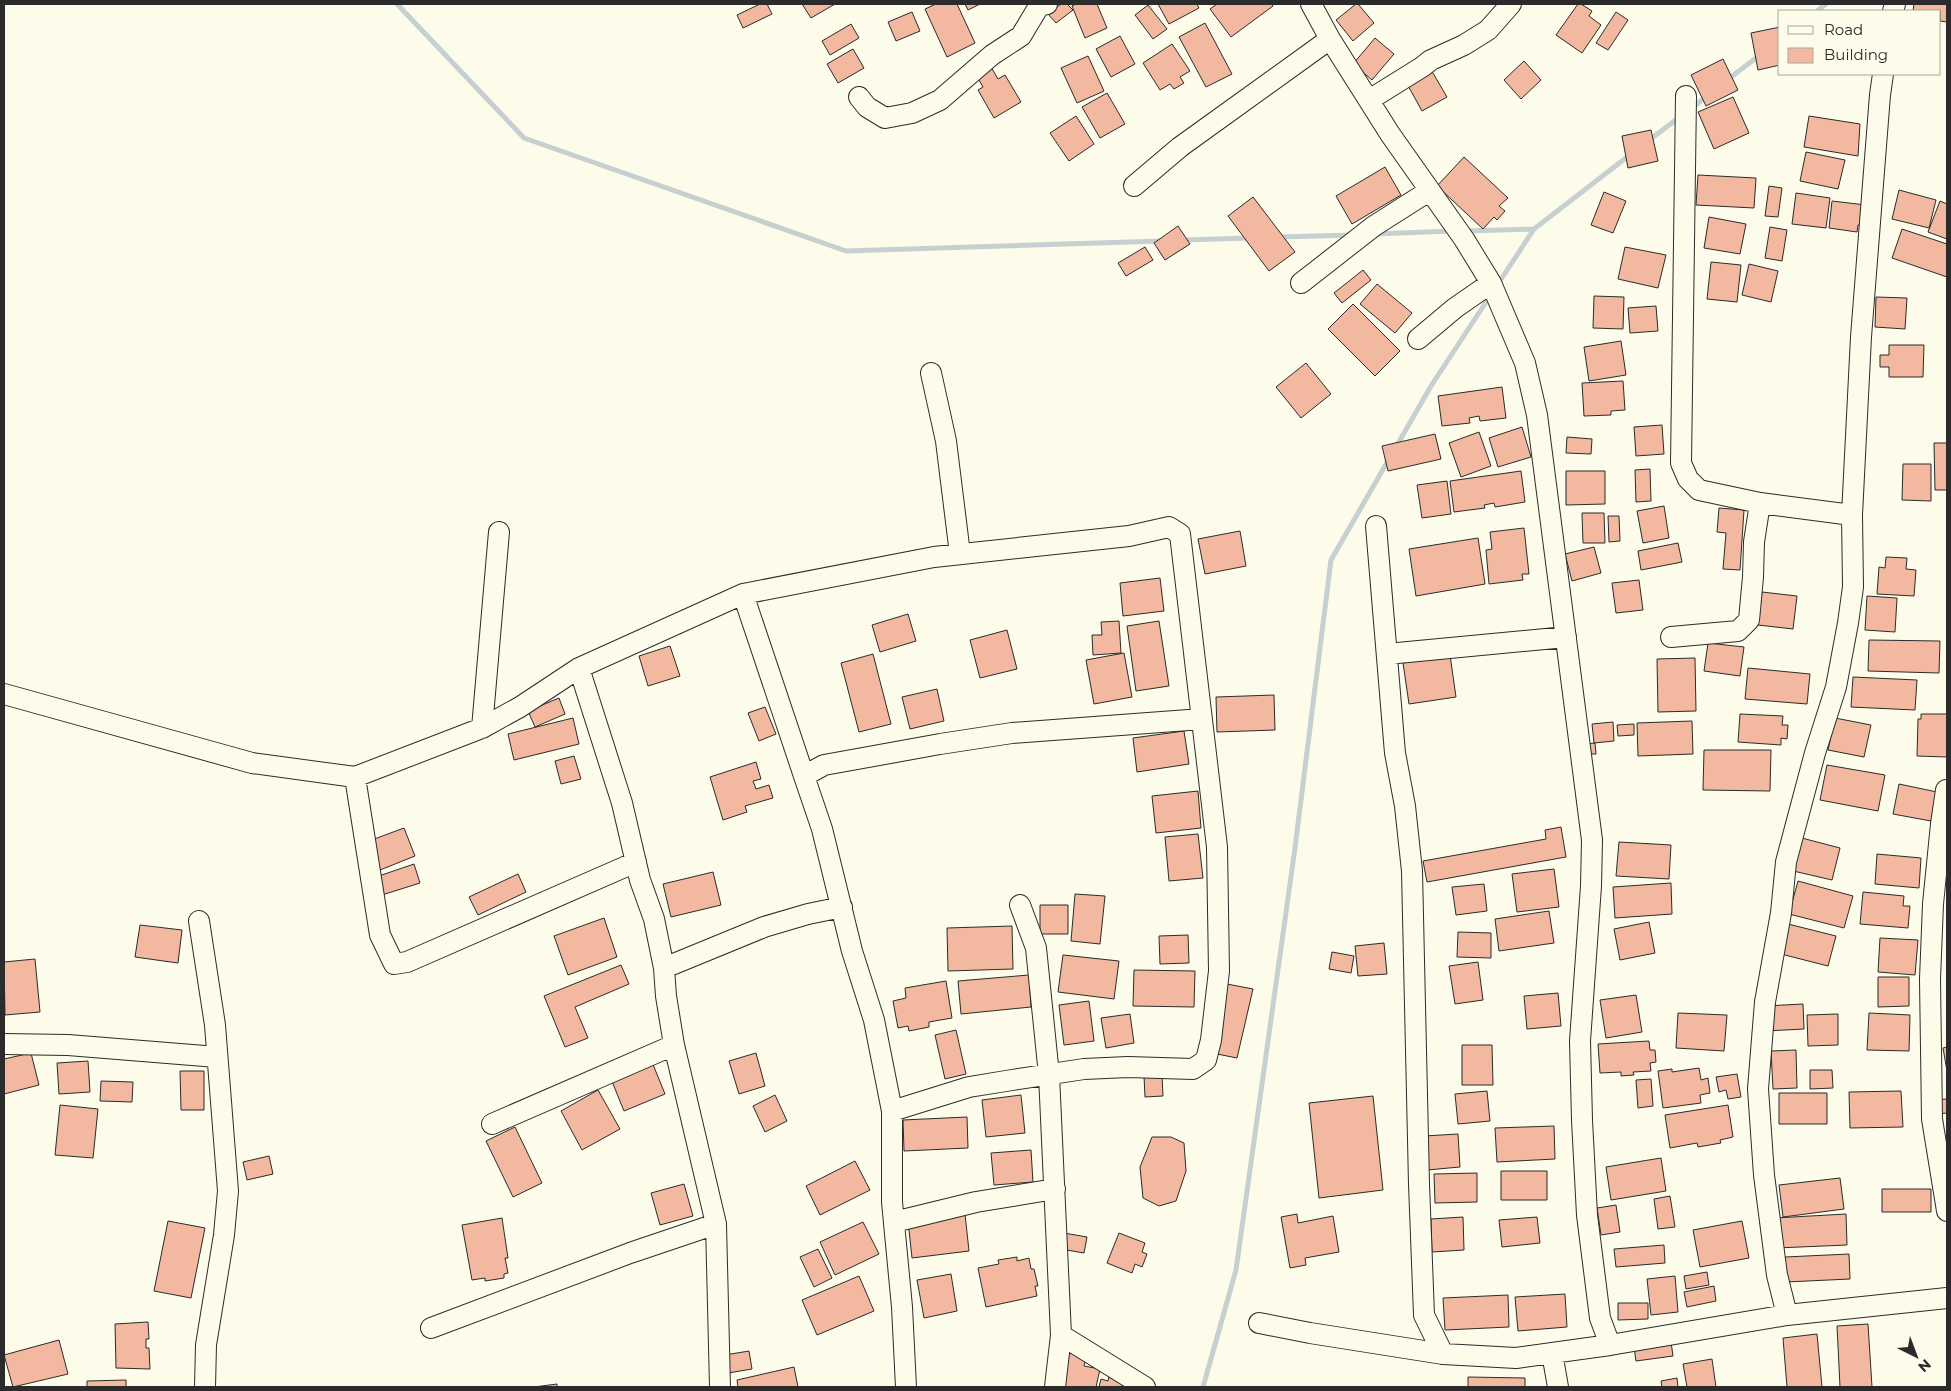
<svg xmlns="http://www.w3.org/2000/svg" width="1951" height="1391" font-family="Montserrat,sans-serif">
<rect width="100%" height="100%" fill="#fdfbea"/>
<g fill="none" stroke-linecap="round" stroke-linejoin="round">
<path stroke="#c7d0d0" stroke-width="5" d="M397,4L524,138L846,251L1162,241
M1817,11L1826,4
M1727,80L1760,55
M1692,108L1707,96
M1648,141L1681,116
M1465,231L1534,229
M1375,234L1452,231
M1278,237L1352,235
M1183,240L1249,238
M1498,284L1534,229L1631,154
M1396,447L1431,386L1490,296
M1203,1387L1236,1270L1295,848L1331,560L1389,459"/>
</g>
<path fill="#f2b8a0" stroke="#2b2b2b" d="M760,4H767L772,14L743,28L737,15Z
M802,4H835L811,18Z
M936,4H957L975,43L947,57L925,9Z
M965,4H980L968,10Z
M1061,4H1067L1073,10L1056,23L1048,14Z
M1076,4H1097L1107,28L1085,38L1072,6Z
M1158,4H1197L1199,8L1169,24Z
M1217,4H1272L1273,6L1231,37L1210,9Z
M1356,4H1358L1374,23L1353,41L1336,20Z
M1578,4H1581L1592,11L1589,16L1601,25L1582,53L1556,35Z
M1914,4H1947V22L1940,21V11H1913Z
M1148,5L1167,29L1153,39L1135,15Z
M912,12L920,31L896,41L888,22Z
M1616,12L1628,20L1608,50L1596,43Z
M1205,23L1232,74L1206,87L1179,37Z
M851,24L859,38L830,55L822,41Z
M1780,27V65L1758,70L1751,33Z
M1120,36L1135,64L1111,77L1096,49Z
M1375,38L1394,54L1372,80L1353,64Z
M1172,44L1190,71L1180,77L1184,83L1174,89L1170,84L1160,90L1143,63Z
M853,49L864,68L838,83L827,64Z
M1088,56L1104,91L1077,103L1061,68Z
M1723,59L1738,90L1706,106L1691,75Z
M1524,61L1541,80L1521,99L1504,80Z
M991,67L998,79L1005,75L1021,102L994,118L978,90L983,87L976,75Z
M1430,68L1447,97L1422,111L1406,82Z
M1107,93L1125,124L1100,138L1082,107Z
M1733,97L1749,133L1714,149L1698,112Z
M1076,116L1094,144L1069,161L1050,133Z
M1809,116L1860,124L1858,156L1804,147Z
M1651,130L1658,161L1628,168L1622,136Z
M1806,152L1845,160L1838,189L1800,181Z
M1464,157L1508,198L1499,206L1505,211L1497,220L1494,217L1483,229L1437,186Z
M1385,167L1401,195L1352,224L1336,196Z
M1698,175L1756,178L1754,208L1696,205Z
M1769,186L1782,188L1778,217L1765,216Z
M1899,190L1936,200L1929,228L1892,219Z
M1604,192L1626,201L1613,233L1591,225Z
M1796,193L1830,198L1826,228L1792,224Z
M1253,197L1295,252L1269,271L1228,216Z
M1832,201L1866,205L1863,225H1858L1857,232L1829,228Z
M1940,201L1947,204V239L1928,232Z
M1709,217L1746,224L1740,254L1704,248Z
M1178,226L1190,244L1165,260L1154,243Z
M1770,227L1787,230L1782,261L1765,258Z
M1902,229L1947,244V277L1892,258Z
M1145,247L1153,260L1126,276L1118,263Z
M1625,247L1666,255L1658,288L1618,279Z
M1711,262L1741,265L1737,302L1707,299Z
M1749,264L1778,271L1771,302L1742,295Z
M1363,270L1371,280L1342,303L1334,293Z
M1377,284L1412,313L1395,333L1360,304Z
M1594,296L1624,297L1623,329L1593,328Z
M1876,297L1907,298L1905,329L1875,327Z
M1353,304L1400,351L1375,376L1328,329Z
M1656,306L1658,331L1630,333L1628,308Z
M1621,341L1626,375L1589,381L1584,347Z
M1889,345H1924L1923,377H1889V367H1880V355H1889Z
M1306,363L1331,394L1301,418L1276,387Z
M1623,381L1625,410L1611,411V415L1584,416L1582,383Z
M1502,387L1506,418L1480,421L1479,416L1469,418L1470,423L1442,426L1438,396Z
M1662,425L1664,454L1636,456L1634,427Z
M1522,427L1531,457L1498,467L1489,438Z
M1479,432L1491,466L1461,477L1449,443Z
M1435,434L1441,459L1388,471L1382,446Z
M1567,437L1592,439L1591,454L1566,453Z
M1934,443H1947V490H1935Z
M1903,464H1931V501L1902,500Z
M1650,469L1651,501L1636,502L1635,470Z
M1521,471L1525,502L1495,507L1494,503L1484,505L1485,508L1454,512L1450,481Z
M1566,471H1605V504L1566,505Z
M1447,481L1451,514L1422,518L1417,485Z
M1664,506L1669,538L1643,543L1637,511Z
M1719,508L1744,510L1740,570L1723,569L1726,533L1717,532Z
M1582,513H1604L1605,543H1583Z
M1608,516H1619L1620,541L1609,542Z
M1524,528L1529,574H1522L1523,580L1489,584L1486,550L1492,549L1490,532Z
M1240,531L1246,566L1205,574L1198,539Z
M1478,538L1485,584L1416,596L1409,549Z
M1678,543L1682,562L1641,570L1638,551Z
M1594,547L1601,573L1572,581L1565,554Z
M1886,557L1907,558L1906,569L1916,570L1914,596L1877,594L1879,567L1885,568Z
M1160,578L1164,611L1123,616L1120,583Z
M1639,580L1643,610L1616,613L1612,583Z
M1762,592L1797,596L1793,629L1758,625Z
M1867,596L1897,598L1895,632L1865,630Z
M908,614L916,641L880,652L872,625Z
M1119,621L1121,653L1093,655L1092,635H1102L1101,622Z
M1159,621L1169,686L1136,691L1127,626Z
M1007,630L1017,669L980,678L970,640Z
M1869,640L1940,641L1939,673L1868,671Z
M1708,643L1744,647L1740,676L1704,671Z
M670,646L680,676L648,686L639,656Z
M1124,653L1132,697L1094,704L1086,660Z
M873,654L891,724L859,732L841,663Z
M1450,655L1456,697L1409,704L1403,663Z
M1695,658L1696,711L1658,712L1657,659Z
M1748,668L1810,674L1807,704L1745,699Z
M1853,677L1917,680L1915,710L1851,707Z
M937,689L944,721L910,729L902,697Z
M1274,695L1275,730L1217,732L1216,697Z
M559,698L565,714L535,727L528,711Z
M765,707L776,734L759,741L748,713Z
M1740,714L1783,716L1782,725H1788L1787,739L1781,738V745L1738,742Z
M1921,714H1947V757L1917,756L1918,719H1921Z
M573,718L579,744L514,760L508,734Z
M1835,718L1871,725L1864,757L1828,750Z
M1692,721L1693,754L1638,756L1637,723Z
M1613,722L1614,741L1594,743L1592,724Z
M1634,724V735L1618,736L1617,725Z
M1184,731L1189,764L1137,772L1133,738Z
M1595,743L1596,754H1586V744Z
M1704,750H1771L1770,791L1703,790Z
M574,756L581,779L561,784L555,761Z
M756,762L761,779L753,781L756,789L769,785L773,798L745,806L747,812L723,820L710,777Z
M1827,765L1885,775L1878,811L1820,800Z
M1899,784L1937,792L1931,821L1893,814Z
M1198,791L1201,828L1156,833L1152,796Z
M1561,827L1566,857L1427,882L1423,861L1546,839L1545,830Z
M404,828L415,856L380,870L369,841Z
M1198,834L1203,878L1169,881L1165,837Z
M1798,837L1840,848L1832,880L1789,870Z
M1619,842L1671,845L1669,879L1616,876Z
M1877,854L1921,858L1919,888L1875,884Z
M414,864L420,883L382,895L376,877Z
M1554,869L1559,907L1517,912L1512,874Z
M713,872L721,905L671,917L663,884Z
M518,874L526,892L478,915L469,897Z
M1798,881L1853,896L1844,928L1789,914Z
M1671,883L1672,914L1615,918L1613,887Z
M1484,884L1487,911L1456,915L1452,887Z
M1863,892L1904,896L1903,906H1910L1908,928L1860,924Z
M1075,894L1105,896L1100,944L1071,941Z
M1040,905H1068V934H1040Z
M1549,911L1554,943L1499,951L1495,919Z
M604,918L617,957L568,975L554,936Z
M1649,922L1655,953L1620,960L1614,929Z
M1784,923L1836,936L1828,966L1777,953Z
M140,925L182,930L178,963L135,957Z
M1012,926L1013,969L948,971L947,928Z
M1458,932L1491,933V958L1457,957Z
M1188,935L1189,963L1160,964L1159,936Z
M1880,938L1918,940L1915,975L1878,972Z
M1384,943L1387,974L1358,976L1355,946Z
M1332,952L1354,956L1351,973L1329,969Z
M1063,955L1119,961L1114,999L1058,992Z
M35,959L40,1012L5,1015L4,962Z
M1478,962L1483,1000L1455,1004L1449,966Z
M621,965L629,984L575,1007L588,1038L565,1047L544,996Z
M1134,970L1195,971L1194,1007L1133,1006Z
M1029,975L1031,1007L961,1014L958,981Z
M1878,977H1909V1006L1878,1007Z
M946,981L952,1018L929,1022V1027L909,1031L908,1026L898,1028L893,1001L906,998L905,988Z
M1227,984L1253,989L1237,1058L1212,1053Z
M1558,993L1561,1026L1527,1029L1524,996Z
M1636,995L1642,1032L1606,1038L1600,1000Z
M1089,1001L1094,1041L1064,1045L1059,1005Z
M1803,1004L1804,1029L1766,1031L1765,1006Z
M1678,1013L1727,1015L1724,1051L1676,1048Z
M1869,1013L1910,1015L1909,1051L1867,1050Z
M1130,1014L1134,1043L1106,1048L1101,1018Z
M1838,1014V1045L1808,1046L1807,1015Z
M956,1030L966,1074L945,1079L935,1035Z
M1649,1041L1650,1050H1655L1656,1062L1650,1063L1651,1071L1633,1072L1634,1075L1621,1076V1072L1600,1073L1598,1044Z
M1462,1045H1492L1493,1085H1462Z
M1947,1047V1071L1943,1048Z
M1796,1050L1797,1088L1773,1089L1771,1051Z
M31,1053L39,1085L4,1094V1059Z
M756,1053L765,1086L739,1094L729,1061Z
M88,1061L90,1092L59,1094L57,1063Z
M652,1062L665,1094L624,1111L611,1079Z
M1699,1068L1701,1080L1708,1078L1710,1093L1700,1095L1701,1103L1663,1108L1658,1071L1672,1069V1072Z
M1810,1070H1832L1833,1088L1810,1089Z
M180,1071H204V1110H181Z
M1737,1074L1741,1097L1728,1099L1726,1090L1719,1092L1716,1077Z
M1162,1075L1163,1096L1145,1097L1144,1076Z
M1651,1079L1653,1106L1638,1108L1636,1080Z
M101,1081L133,1082L132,1102L100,1101Z
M598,1090L620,1129L582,1150L561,1111Z
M1487,1091L1490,1121L1458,1124L1455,1094Z
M1901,1091L1903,1127L1850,1128L1849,1092Z
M1779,1093H1827V1124H1779Z
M775,1095L787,1121L765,1132L753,1106Z
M1021,1095L1025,1133L986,1137L982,1100Z
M1373,1096L1383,1190L1319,1198L1309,1103Z
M1947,1099V1113L1936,1114V1100Z
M60,1105L98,1109L93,1158L55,1155Z
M1728,1105L1733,1137L1720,1140L1721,1143L1698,1147L1697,1143L1670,1148L1665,1115Z
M967,1117L968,1148L904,1151L903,1120Z
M1554,1126L1555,1159L1497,1162L1495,1128Z
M515,1127L542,1183L513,1197L486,1141Z
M1458,1134L1460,1167L1427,1170L1424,1136Z
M1152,1137H1171L1184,1143L1186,1171L1176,1201L1159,1206L1143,1198L1140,1167Z
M1031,1150L1033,1182L994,1185L991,1153Z
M269,1156L273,1174L247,1180L243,1162Z
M1661,1158L1666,1191L1611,1200L1606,1167Z
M855,1161L870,1190L820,1215L806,1186Z
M1501,1171H1547V1200H1501Z
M1477,1173V1202L1435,1203L1434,1174Z
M1840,1178L1844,1209L1783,1217L1779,1185Z
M684,1184L693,1216L660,1225L651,1193Z
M1882,1189H1931V1212H1882Z
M1670,1196L1675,1227L1658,1229L1654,1199Z
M1616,1205L1620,1232L1601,1235L1597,1208Z
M965,1214L969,1251L912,1258L908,1221Z
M1297,1214L1298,1223L1333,1216L1339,1252L1305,1258L1306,1265L1290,1268L1281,1217Z
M1846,1214L1847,1245L1776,1248L1775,1218Z
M1463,1217L1464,1250L1432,1252L1431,1219Z
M1537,1217L1540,1243L1502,1247L1499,1220Z
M502,1218L508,1258H505L508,1273L504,1274V1278L485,1281V1278L472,1280L462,1225Z
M168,1221L205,1228L191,1298L154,1291Z
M1742,1221L1749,1258L1700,1267L1693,1230Z
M863,1222L879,1254L835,1275L820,1242Z
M1064,1233L1087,1237L1084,1253L1061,1249Z
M1119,1233L1145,1243L1142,1252L1147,1254L1142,1267L1135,1264L1132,1273L1107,1263Z
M1664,1245L1665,1263L1616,1267L1614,1249Z
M818,1249L832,1278L814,1287L800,1257Z
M1849,1254L1850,1279L1786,1282L1785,1257Z
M1017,1257V1261L1029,1258L1031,1269H1034L1038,1286H1035L1037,1296L986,1307L978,1268L999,1264L998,1260Z
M1707,1272L1709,1285L1686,1289L1684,1276Z
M951,1274L957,1311L924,1318L917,1280Z
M859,1276L874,1311L817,1335L802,1300Z
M1675,1276L1678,1312L1651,1315L1647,1279Z
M1714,1286L1716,1301L1687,1307L1684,1292Z
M1565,1294L1567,1327L1518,1331L1515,1297Z
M1508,1295L1509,1327L1445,1330L1443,1298Z
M1618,1303H1648V1319L1618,1320Z
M148,1322L149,1339H146V1348H149L150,1369L116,1368L115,1324Z
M1868,1324L1872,1387H1840L1837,1326Z
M1817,1334L1822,1387H1787L1783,1338Z
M59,1340L68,1374L13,1387L4,1355Z
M1671,1342L1673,1356L1636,1361L1634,1347Z
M1068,1350L1087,1354L1084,1366L1100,1369L1096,1387H1060Z
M749,1351L752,1369L728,1373L725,1355Z
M1712,1359L1716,1387H1687L1683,1364Z
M794,1367L798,1387H738L737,1380Z
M1109,1376L1134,1387H1099L1101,1379L1108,1381Z
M1468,1377L1525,1378V1387H1468Z
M1677,1378L1678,1387H1662L1661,1381Z
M126,1380V1387H87V1381Z
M557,1384V1387H534Z"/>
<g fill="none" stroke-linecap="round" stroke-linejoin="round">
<defs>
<path id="minor" d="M1311,4L1330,39L1390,134L1464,239L1491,283L1525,363L1537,415L1592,840L1591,886L1580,1041L1582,1120L1587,1215L1600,1318L1610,1345L1787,1315L1947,1298
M1893,11L1895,4
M1686,96L1681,463L1688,479L1699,490L1760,503L1852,515
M859,97L867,107L885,118L912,113L940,100L992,55L1021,36L1039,6L1047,4
M1369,100L1422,67L1431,60L1464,45L1488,30L1511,4
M1134,186L1180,147L1330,39
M1301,283L1374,226L1429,191
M1418,339L1455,308L1491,283
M931,373L946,441L960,554
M1376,526L1395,753L1405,806L1412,871L1419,1184L1424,1315L1443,1354
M743,594L804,776
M1671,637L1738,631L1749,620L1753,577L1754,542L1760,503
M1387,654L1566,637
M579,668L622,803L640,880L654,919L664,968
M4,694L252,763L355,777L482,728L520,707L579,668L743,594L934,557L1129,536L1169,527L1180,534L1217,847L1219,971L1211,1040L1206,1060L1193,1069L1128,1067L1084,1069L1006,1081L969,1087L892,1111
M482,728L499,532
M355,777L380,935L394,964L407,962L636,862
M1946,790L1941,824L1933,904L1930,979L1932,1119L1947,1211
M1020,905L1036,948L1049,1075L1061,1335L1055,1387
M199,921L215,1025L228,1191L224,1235L206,1345L205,1387
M4,1044L68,1045L217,1057
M492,1124L674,1045
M894,1222L976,1202L1055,1189
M1787,1315L1777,1275L1764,1175L1758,1089L1765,1002L1781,913L1786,862L1815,753L1836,687L1848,623L1853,587L1852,515L1861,337L1880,95L1883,74
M1259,1323L1310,1333L1443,1354L1516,1358L1610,1345
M431,1328L630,1253L716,1224
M1061,1335L1145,1387
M1552,1353L1558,1387
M720,1387L716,1224L674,1045L666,996L664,968L764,927L808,914L842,907
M906,1387L902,1307L892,1202V1111L874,1020L852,951L822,829L804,776L824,765L940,744L1012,733L1202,719"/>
</defs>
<use href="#minor" stroke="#2b2b2b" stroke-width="22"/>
<use href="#minor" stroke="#fdfbea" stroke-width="20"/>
</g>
<rect width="1951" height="1391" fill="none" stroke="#2b2b2b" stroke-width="10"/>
<rect x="1778" y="10" width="162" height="65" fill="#fdfbea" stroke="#a9a89e"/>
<rect x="1788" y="26" width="25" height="8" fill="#fdfbea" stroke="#a9a89e"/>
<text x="1824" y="35" font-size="15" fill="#2b2b2b">Road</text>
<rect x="1788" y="48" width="25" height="15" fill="#f2b8a0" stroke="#a9a89e"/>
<text x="1824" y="60" font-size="15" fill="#2b2b2b">Building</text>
<g transform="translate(1916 1356) rotate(138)" stroke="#fdfbea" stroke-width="4" paint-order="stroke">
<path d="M0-4L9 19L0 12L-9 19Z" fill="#2b2b2b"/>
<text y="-8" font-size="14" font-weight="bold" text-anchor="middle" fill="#2b2b2b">N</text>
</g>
</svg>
